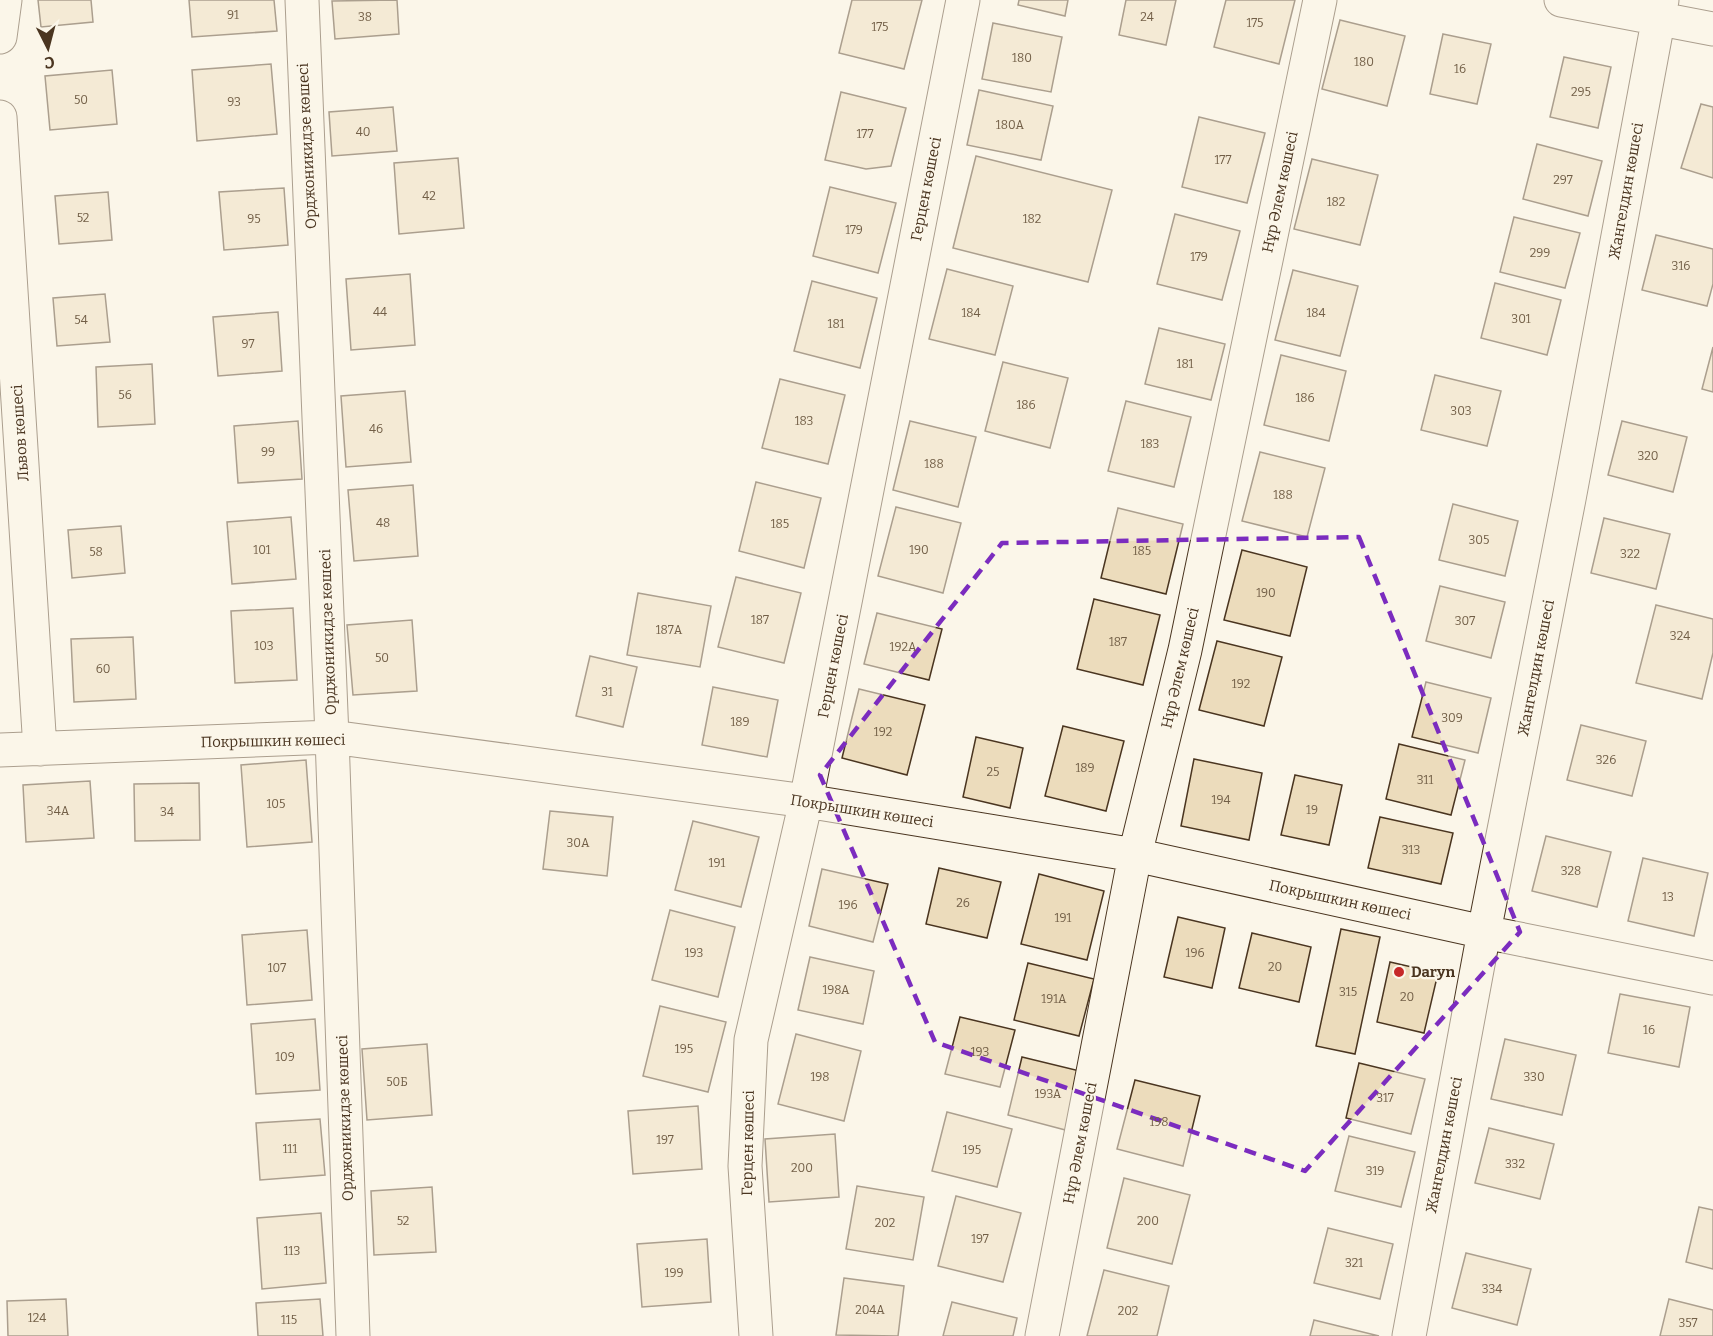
<svg xmlns="http://www.w3.org/2000/svg" width="1713" height="1336" font-family="Bitter,serif">
<rect width="100%" height="100%" fill="#fbf6e9"/>
<path fill="#ecdcbc" stroke="#4a3520" stroke-width="1.5" d="M38,0H91L93,22L41,27Z
M189,0H274L277,31L192,37Z
M397,0L399,34L335,39L332,1Z
M852,0H922L904,69L839,53Z
M1019,0H1068L1065,16L1018,5Z
M1126,0H1176L1166,45L1119,35Z
M1226,0H1295L1279,64L1214,47Z
M1340,20L1405,36L1387,106L1322,89Z
M993,23L1062,37L1051,92L982,79Z
M1443,34L1491,44L1477,104L1430,94Z
M1564,57L1611,67L1598,128L1550,117Z
M271,64L277,134L197,141L192,70Z
M112,70L117,124L50,130L45,76Z
M979,90L1053,106L1041,160L967,145Z
M841,92L906,108L891,166L866,169L825,160Z
M1701,104L1713,107V178L1681,168Z
M393,107L397,151L332,156L329,112Z
M1199,117L1265,133L1247,203L1182,187Z
M1537,144L1602,161L1588,216L1523,199Z
M976,156L1112,190L1088,282L953,248Z
M458,158L464,228L399,234L394,163Z
M1312,159L1378,175L1360,245L1294,229Z
M830,187L896,203L878,273L813,256Z
M284,188L288,245L224,250L219,192Z
M108,192L112,240L59,244L55,196Z
M1175,214L1240,231L1222,300L1157,284Z
M1514,217L1580,233L1565,288L1500,272Z
M1656,235L1713,249V284L1707,306L1642,290Z
M947,269L1013,286L995,355L929,339Z
M1293,270L1358,286L1340,356L1275,340Z
M410,274L415,345L351,350L346,279Z
M812,281L877,298L860,368L794,351Z
M1495,283L1561,300L1547,355L1481,338Z
M105,294L110,342L57,346L53,298Z
M278,312L282,371L218,376L213,317Z
M1159,328L1225,344L1211,400L1145,384Z
M1713,347V392L1702,389Z
M1281,355L1346,371L1329,441L1264,425Z
M1003,362L1068,378L1050,448L985,431Z
M152,364L155,424L98,427L96,367Z
M1435,375L1501,391L1487,446L1421,430Z
M780,379L845,395L828,464L762,448Z
M405,391L411,462L346,467L341,396Z
M1126,401L1191,417L1174,487L1108,471Z
M298,421L302,479L238,483L234,426Z
M910,421L976,437L958,507L893,490Z
M1622,421L1687,437L1673,492L1608,475Z
M1260,452L1325,468L1307,537L1242,521Z
M756,482L821,498L804,568L739,551Z
M413,485L418,556L354,561L348,490Z
M1453,504L1518,521L1505,576L1439,560Z
M896,507L961,523L943,593L878,576Z
M1118,508L1183,524L1166,594L1101,578Z
M291,517L296,579L232,584L227,522Z
M1604,518L1670,534L1656,589L1591,573Z
M121,526L125,573L72,578L68,530Z
M1242,550L1307,567L1290,636L1224,620Z
M736,577L801,593L784,663L718,647Z
M1440,586L1505,602L1491,658L1426,641Z
M638,593L711,606L700,667L627,655Z
M1094,599L1160,615L1143,685L1077,669Z
M1656,605L1713,619V653L1702,699L1636,683Z
M293,608L297,680L235,683L231,611Z
M877,613L942,629L929,680L864,664Z
M412,620L417,691L353,695L347,625Z
M133,637L136,699L74,702L71,639Z
M1217,641L1282,657L1264,726L1199,710Z
M590,656L637,667L623,727L576,716Z
M1426,682L1491,698L1478,753L1412,737Z
M713,687L778,700L767,757L702,745Z
M859,689L925,705L907,775L842,758Z
M1581,725L1646,741L1632,796L1567,780Z
M1063,726L1124,741L1106,811L1045,796Z
M976,737L1023,748L1010,808L963,797Z
M1399,744L1465,760L1451,815L1386,799Z
M1194,759L1262,773L1249,840L1181,826Z
M306,760L312,842L247,847L241,765Z
M1295,775L1342,785L1329,845L1281,835Z
M90,781L94,838L26,842L23,785Z
M199,783L200,840L135,841L134,784Z
M550,811L613,817L607,876L543,869Z
M1380,817L1453,833L1441,884L1368,868Z
M693,821L759,837L741,907L675,890Z
M1546,836L1611,852L1597,907L1532,891Z
M1643,858L1708,873L1694,936L1628,921Z
M939,868L1001,882L987,938L926,924Z
M822,869L888,884L873,942L809,926Z
M1039,874L1104,891L1087,960L1021,944Z
M670,910L735,927L718,997L652,980Z
M1178,917L1225,928L1212,988L1164,977Z
M1341,929L1380,937L1355,1054L1316,1046Z
M307,930L312,1000L247,1005L242,935Z
M1252,933L1311,947L1299,1002L1239,988Z
M810,957L874,971L863,1024L798,1010Z
M1390,962L1438,973L1424,1033L1377,1022Z
M1028,963L1094,979L1079,1036L1014,1020Z
M1620,994L1690,1007L1679,1067L1608,1053Z
M660,1006L726,1022L708,1092L643,1076Z
M960,1017L1015,1030L1000,1087L945,1074Z
M315,1019L320,1090L256,1094L251,1024Z
M796,1034L861,1051L844,1121L778,1104Z
M1505,1039L1576,1055L1562,1115L1491,1099Z
M427,1044L432,1115L367,1120L362,1049Z
M1022,1057L1088,1073L1073,1132L1008,1115Z
M1359,1063L1425,1079L1411,1134L1346,1118Z
M1135,1080L1200,1096L1183,1166L1117,1149Z
M698,1106L702,1169L633,1174L628,1111Z
M947,1112L1012,1129L997,1187L932,1171Z
M320,1119L325,1175L260,1180L256,1123Z
M1489,1128L1554,1144L1540,1199L1475,1183Z
M835,1134L839,1197L769,1202L765,1139Z
M1349,1136L1415,1152L1401,1207L1335,1191Z
M1124,1178L1190,1195L1172,1264L1107,1248Z
M857,1186L924,1197L913,1260L846,1249Z
M432,1187L436,1252L374,1255L371,1191Z
M956,1196L1021,1213L1003,1282L938,1266Z
M1699,1207L1713,1210V1269L1686,1262Z
M321,1213L326,1283L262,1289L257,1218Z
M1328,1228L1393,1244L1380,1299L1314,1283Z
M707,1239L711,1302L642,1307L637,1244Z
M1466,1253L1531,1269L1517,1325L1452,1308Z
M1104,1270L1169,1286L1157,1336H1087Z
M844,1278L904,1286L898,1336L836,1335Z
M66,1299L68,1336H8L7,1301Z
M320,1299L323,1336H258L256,1303Z
M1669,1299L1713,1310V1336H1660Z
M952,1302L1017,1318L1013,1336H943Z
M1314,1320L1379,1336H1310Z"/>
<g fill="none" stroke-linecap="round" stroke-linejoin="round">
<defs>
<path id="minor" d="M302,0L332,737L353,1336
M1561,0L1713,29
M0,37L5,0
M0,117L40,749
M0,750L332,737L806,801L1135,855L1484,932L1713,978
M756,1336L745,1166L751,1040L806,801L963,0
M1042,1336L1135,855L1185,650L1320,0
M1409,1336L1484,932L1569,499L1662,0"/>
</defs>
<use href="#minor" stroke="#4a3520" stroke-width="35"/>
<use href="#minor" stroke="#fbf6e9" stroke-width="33"/>
</g>
<path d="M0 0H1713V1336H0ZM1359,537L1520,932L1305,1171L935,1042L820,775L1002,543Z" fill="#fbf6e9" fill-opacity=".55" fill-rule="evenodd"/>
<path fill="none" stroke="#7b2cbf" stroke-width="4.5" stroke-dasharray="12 8" stroke-linejoin="round" d="M1359,537L1520,932L1305,1171L935,1042L820,775L1002,543Z"/>
<circle fill="#c62828" stroke="#fbf6e9" stroke-width="2" cx="1399" cy="972" r="6"/>
<g text-anchor="middle" stroke-width="4.5" stroke-linejoin="round" paint-order="stroke">
<g font-size="12" fill="#725f47">
<text x="233" y="19">91</text>
<text x="365" y="21">38</text>
<text x="1147" y="21">24</text>
<text x="1255" y="27">175</text>
<text x="880" y="31">175</text>
<text x="1022" y="62">180</text>
<text x="1364" y="66">180</text>
<text x="1460" y="73">16</text>
<text x="1581" y="96">295</text>
<text x="81" y="104">50</text>
<text x="234" y="106">93</text>
<text x="1010" y="129">180А</text>
<text x="363" y="136">40</text>
<text x="865" y="138">177</text>
<text x="1223" y="164">177</text>
<text x="1563" y="184">297</text>
<text x="429" y="200">42</text>
<text x="1336" y="206">182</text>
<text x="83" y="222">52</text>
<text x="254" y="223">95</text>
<text x="1032" y="223">182</text>
<text x="854" y="234">179</text>
<text x="1540" y="257">299</text>
<text x="1199" y="261">179</text>
<text x="1681" y="270">316</text>
<text x="380" y="316">44</text>
<text x="971" y="317">184</text>
<text x="1316" y="317">184</text>
<text x="1521" y="323">301</text>
<text x="81" y="324">54</text>
<text x="836" y="328">181</text>
<text x="248" y="348">97</text>
<text x="1185" y="368">181</text>
<text x="125" y="399">56</text>
<text x="1305" y="402">186</text>
<text x="1026" y="409">186</text>
<text x="1461" y="415">303</text>
<text x="804" y="425">183</text>
<text x="376" y="433">46</text>
<text x="1150" y="448">183</text>
<text x="268" y="456">99</text>
<text x="1648" y="460">320</text>
<text x="934" y="468">188</text>
<text x="1283" y="499">188</text>
<text x="383" y="527">48</text>
<text x="780" y="528">185</text>
<text x="1479" y="544">305</text>
<text x="262" y="554">101</text>
<text x="919" y="554">190</text>
<text x="1142" y="555">185</text>
<text x="96" y="556">58</text>
<text x="1630" y="558">322</text>
<text x="1266" y="597">190</text>
<text x="760" y="624">187</text>
<text x="1465" y="625">307</text>
<text x="669" y="634">187А</text>
<text x="1680" y="640">324</text>
<text x="1118" y="646">187</text>
<text x="264" y="650">103</text>
<text x="903" y="651">192А</text>
<text x="382" y="662">50</text>
<text x="103" y="673">60</text>
<text x="1241" y="688">192</text>
<text x="607" y="696">31</text>
<text x="1452" y="722">309</text>
<text x="740" y="726">189</text>
<text x="883" y="736">192</text>
<text x="1606" y="764">326</text>
<text x="1085" y="772">189</text>
<text x="993" y="776">25</text>
<text x="1425" y="784">311</text>
<text x="1221" y="804">194</text>
<text x="276" y="808">105</text>
<text x="1312" y="814">19</text>
<text x="58" y="815">34А</text>
<text x="167" y="816">34</text>
<text x="578" y="847">30А</text>
<text x="1411" y="854">313</text>
<text x="717" y="867">191</text>
<text x="1571" y="875">328</text>
<text x="1668" y="901">13</text>
<text x="963" y="907">26</text>
<text x="848" y="909">196</text>
<text x="1063" y="922">191</text>
<text x="694" y="957">193</text>
<text x="1195" y="957">196</text>
<text x="1275" y="971">20</text>
<text x="277" y="972">107</text>
<text x="836" y="994">198А</text>
<text x="1348" y="996">315</text>
<text x="1407" y="1001">20</text>
<text x="1054" y="1003">191А</text>
<text x="1649" y="1034">16</text>
<text x="684" y="1053">195</text>
<text x="980" y="1056">193</text>
<text x="285" y="1061">109</text>
<text x="820" y="1081">198</text>
<text x="1534" y="1081">330</text>
<text x="397" y="1086">50Б</text>
<text x="1048" y="1098">193А</text>
<text x="1385" y="1102">317</text>
<text x="1159" y="1126">198</text>
<text x="665" y="1144">197</text>
<text x="290" y="1153">111</text>
<text x="972" y="1154">195</text>
<text x="1515" y="1168">332</text>
<text x="802" y="1172">200</text>
<text x="1375" y="1175">319</text>
<text x="403" y="1225">52</text>
<text x="1148" y="1225">200</text>
<text x="885" y="1227">202</text>
<text x="980" y="1243">197</text>
<text x="292" y="1255">113</text>
<text x="1354" y="1267">321</text>
<text x="674" y="1277">199</text>
<text x="1492" y="1293">334</text>
<text x="870" y="1314">204А</text>
<text x="1128" y="1315">202</text>
<text x="37" y="1322">124</text>
<text x="289" y="1324">115</text>
<text x="1688" y="1327">357</text>
</g>
<g font-size="15" fill="#4a3520" stroke="#fbf6e9">
<text transform="translate(307 146) rotate(-93)" y="5">Орджоникидзе көшесі</text>
<text transform="translate(926 189) rotate(-79)" y="5">Герцен көшесі</text>
<text transform="translate(1626 191) rotate(-80)" y="5">Жангелдин көшесі</text>
<text transform="translate(1280 192) rotate(-78)" y="5">Нұр Әлем көшесі</text>
<text transform="translate(20 433) rotate(-94)" y="5">Львов көшесі</text>
<text transform="translate(328 632) rotate(-92)" y="5">Орджоникидзе көшесі</text>
<text transform="translate(833 666) rotate(-79)" y="5">Герцен көшесі</text>
<text transform="translate(1180 668) rotate(-77)" y="5">Нұр Әлем көшесі</text>
<text transform="translate(1536 668) rotate(-79)" y="5">Жангелдин көшесі</text>
<text transform="translate(273 741) rotate(-1)" y="5">Покрышкин көшесі</text>
<text transform="translate(862 811) rotate(9)" y="5">Покрышкин көшесі</text>
<text transform="translate(1340 900) rotate(12)" y="5">Покрышкин көшесі</text>
<text transform="translate(345 1118) rotate(-92)" y="5">Орджоникидзе көшесі</text>
<text transform="translate(748 1143) rotate(-89)" y="5">Герцен көшесі</text>
<text transform="translate(1080 1143) rotate(-79)" y="5">Нұр Әлем көшесі</text>
<text transform="translate(1444 1145) rotate(-79)" y="5">Жангелдин көшесі</text>
</g>
<g font-size="15" font-weight="bold" fill="#4a3520" stroke="#fbf6e9" text-anchor="start">
<text x="1411" y="977">Daryn</text>
</g>
</g>
<g transform="translate(48 48) rotate(174)" stroke="#fbf6e9" stroke-width="4.5" paint-order="stroke">
<path d="M0-4.5L10 22L0 15L-10 22Z" fill="#4a3520"/>
<text y="-9" font-size="16" font-weight="bold" text-anchor="middle" fill="#4a3520">С</text>
</g>
</svg>
